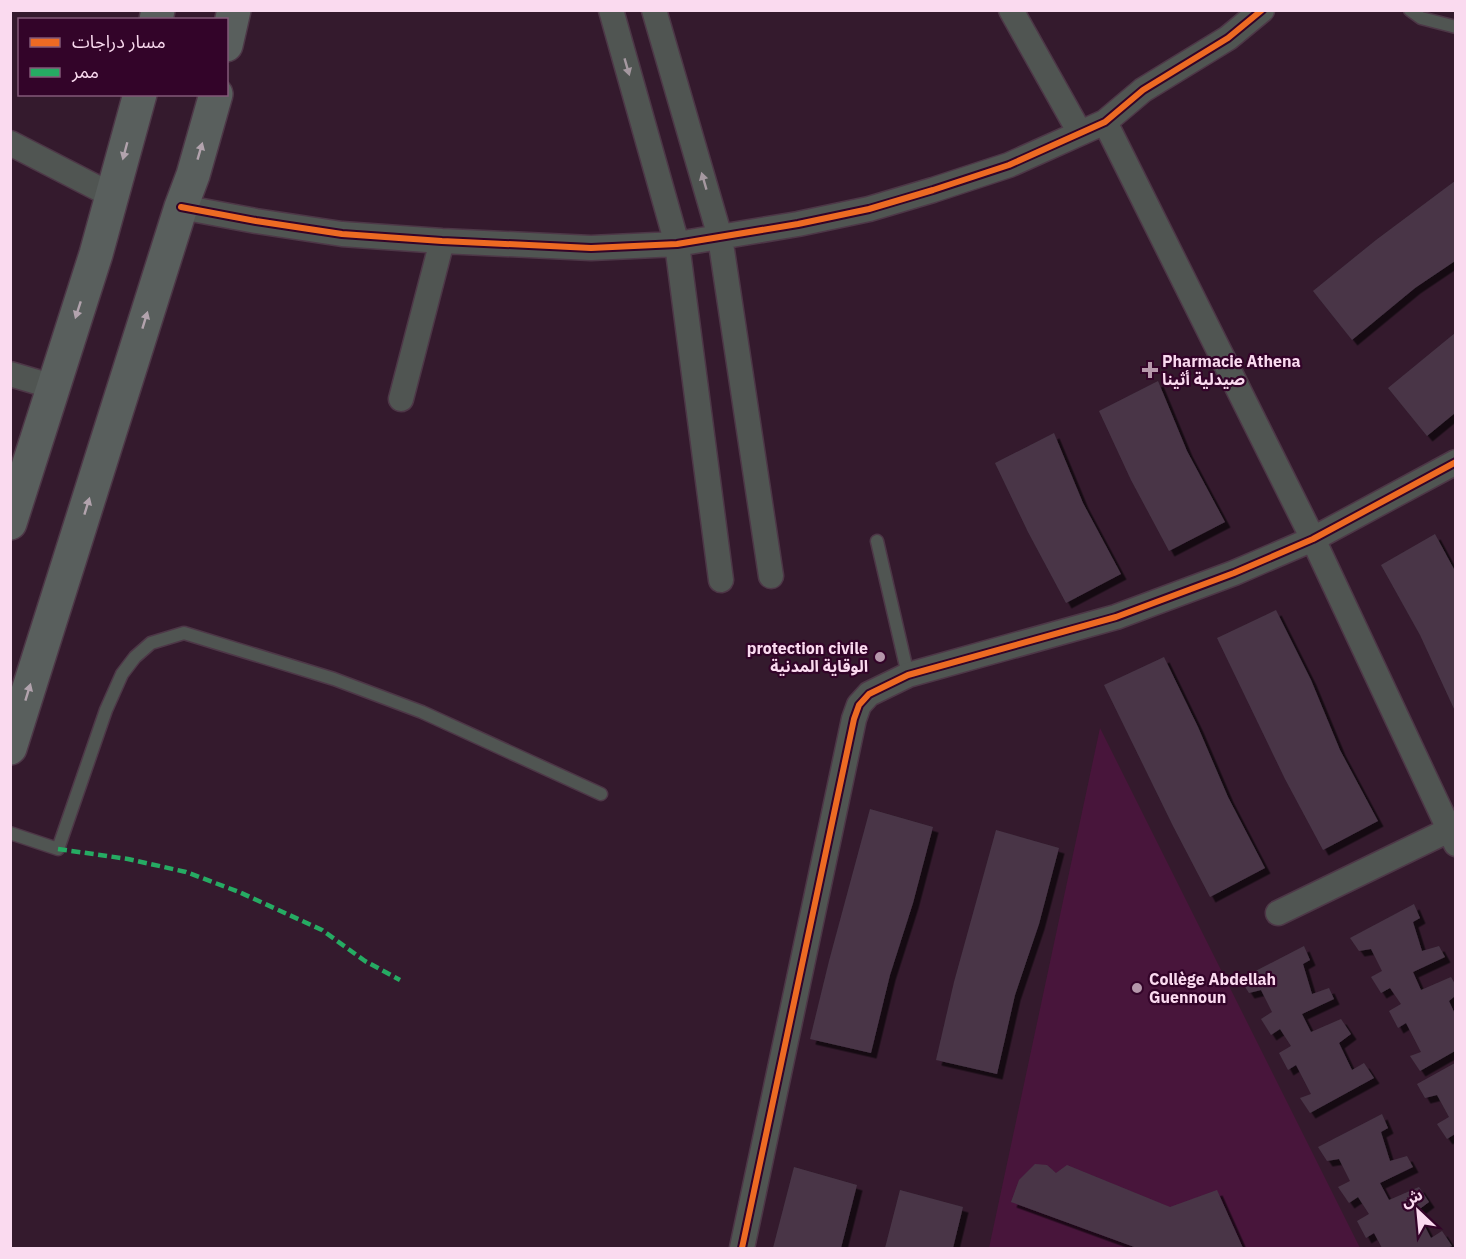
<svg xmlns="http://www.w3.org/2000/svg" width="1466" height="1259" font-family="'IBM Plex Sans','Noto Sans Arabic',sans-serif">
<defs>
<filter id="shadow"><feDropShadow dx="5.5" dy="5.5" stdDeviation="0" flood-color="#0009"/></filter>
</defs>
<rect width="100%" height="100%" fill="#341a2d"/>
<path fill="#48153b" d="M1100,728L1360,1248H989Z"/>
<path fill="#483647" filter="url(#shadow)" d="M1455,181V261L1415,288L1352,340L1313,291L1376,240Z
M1455,333V413L1427,436L1388,388Z
M1158,381L1187,451L1225,522L1169,551L1131,480L1099,411Z
M1054,433L1083,503L1121,574L1066,603L1028,532L995,463Z
M1435,534L1455,571V711L1420,635L1381,565Z
M1276,610L1311,680L1340,750L1378,821L1323,850L1285,779L1217,638Z
M1164,657L1198,727L1228,797L1265,868L1210,897L1173,826L1104,685Z
M870,809L933,827L913,903L890,975L871,1053L810,1039L829,961Z
M996,830L1059,848L1039,924L1015,995L997,1074L936,1060L954,982Z
M1414,904L1420,918L1413,922L1422,951L1439,946L1445,957L1413,972L1421,990L1451,977L1455,984V996L1449,1001L1455,1014V1051L1420,1071L1410,1056L1421,1052L1406,1023L1398,1028L1389,1011L1401,1004L1390,988L1381,993L1371,977L1382,971L1371,949L1359,951L1350,938Z
M1304,946L1310,960L1303,964L1312,994L1329,988L1334,999L1302,1014L1311,1032L1341,1019L1351,1034L1339,1043L1352,1070L1364,1063L1374,1078L1310,1113L1300,1098L1311,1094L1296,1065L1288,1070L1279,1053L1291,1046L1280,1029L1271,1035L1261,1019L1272,1012L1261,990L1249,993L1240,979Z
M1455,1063V1134L1447,1139L1437,1124L1449,1117L1437,1095L1425,1098L1417,1084Z
M1382,1114L1388,1128L1381,1132L1390,1161L1407,1156L1413,1167L1380,1183L1389,1200L1419,1187L1429,1202L1417,1211L1431,1238L1442,1231L1452,1246L1447,1248H1382L1374,1233L1366,1238L1357,1221L1369,1214L1358,1197L1349,1203L1338,1187L1350,1181L1339,1159L1327,1161L1318,1147Z
M1035,1164L1047,1165L1056,1173L1067,1165L1170,1207L1217,1190L1243,1248H1137L1011,1202L1019,1180Z
M794,1167L857,1185L841,1248H773Z
M900,1190L963,1207L953,1248H885Z"/>
<g fill="none" stroke-linecap="round" stroke-linejoin="round">
<defs>
<path id="lane" d="M1410,10L1421,18L1456,27
M877,541L908,675
M10,833L58,849L106,710L122,674L135,657L151,643L184,633L334,679L422,712L601,794"/>
<path id="street" d="M611,10L677,244L721,580
M654,10L720,237L771,576
M1011,10L1080,133
M1105,122L1313,539L1456,844
M10,143L113,196
M181,207L256,221L342,234L442,241L591,248L677,244L798,224L869,209L933,190L1009,165L1105,122L1143,90L1228,38L1262,10
M10,374L54,387
M401,399L442,241
M1278,913L1449,830
M742,1248L854,719L859,705L869,694L908,675L1116,617L1234,573L1313,539L1456,462"/>
<path id="secondary" d="M156,20L158,10
M226,45L234,10
M10,523L96,254L140,94
M10,748L181,207L193,175L216,94"/>
</defs>
<use href="#lane" stroke="#4d3747" stroke-width="15"/>
<use href="#street" stroke="#4d3747" stroke-width="27"/>
<use href="#secondary" stroke="#4d3747" stroke-width="36"/>
<use href="#lane" stroke="#505552" stroke-width="12"/>
<use href="#street" stroke="#505552" stroke-width="24"/>
<use href="#secondary" stroke="#595f5d" stroke-width="33"/>
<path stroke="#26ab63" stroke-width="4.5" stroke-dasharray="9 4.5" stroke-linecap="butt" d="M58,849L128,859L186,872L239,892L322,930L365,961L400,980"/>
<defs>
<path id="cycleway" d="M181,207L256,221L342,234L442,241L591,248L677,244L798,224L869,209L933,190L1009,165L1105,122L1143,90L1228,38L1262,10
M742,1248L854,719L859,705L869,694L908,675L1116,617L1234,573L1313,539L1456,462"/>
</defs>
<use href="#cycleway" stroke="#330429" stroke-width="10"/>
<use href="#cycleway" stroke="#ed6a23" stroke-width="6"/>
</g>
<defs><path id="oneway-solid" d="M-6-.8H1V-3.2L6.5 0L1 3.2V.8H-6Z" transform="scale(1.5)"/></defs>
<g fill="#a598a0">
<use href="#oneway-solid" transform="translate(627 67) rotate(74)"/>
<use href="#oneway-solid" transform="translate(704 181) rotate(-106)"/>
</g>
<g fill="#b2a3ad">
<use href="#oneway-solid" transform="translate(125 151) rotate(105)"/>
<use href="#oneway-solid" transform="translate(200 151) rotate(-74)"/>
<use href="#oneway-solid" transform="translate(78 310) rotate(108)"/>
<use href="#oneway-solid" transform="translate(145 320) rotate(-73)"/>
<use href="#oneway-solid" transform="translate(87 506) rotate(-73)"/>
<use href="#oneway-solid" transform="translate(28 692) rotate(-73)"/>
</g>
<g fill="#b597ab" stroke="#330429" stroke-width="2">
<path d="M1147 361h6v6h6v6h-6v6h-6v-6h-6v-6h6z"/>
<circle cx="880" cy="657" r="6"/>
<circle cx="1137" cy="988" r="6"/>
</g>
<g text-anchor="middle" stroke-width="4.5" stroke-linejoin="round" paint-order="stroke">
<g font-size="16" font-weight="bold" fill="#fadaef" stroke="#330429" text-anchor="start">
<text x="1162" y="367">Pharmacie Athena<tspan x="1162" dy="18">صيدلية أثينا</tspan></text>
<text x="868" y="654" text-anchor="end">protection civile<tspan x="868" dy="18">الوقاية المدنية</tspan></text>
<text x="1149" y="985">Collège Abdellah<tspan x="1149" dy="18">Guennoun</tspan></text>
</g>
</g>
<rect width="1466" height="1259" fill="none" stroke="#fadaef" stroke-width="24"/>
<rect x="18" y="18" width="210" height="78" fill="#330429" stroke="#835a78" stroke-width="1.5"/>
<rect x="30" y="38" width="30" height="9" fill="#ed6a23" stroke="#835a78" stroke-width="1.5"/>
<text x="72" y="48" font-size="18" fill="#fadaef">مسار دراجات</text>
<rect x="30" y="68" width="30" height="9" fill="#26ab63" stroke="#835a78" stroke-width="1.5"/>
<text x="72" y="78" font-size="18" fill="#fadaef">ممر</text>
<g transform="translate(1418 1211) rotate(334)" stroke="#330429" stroke-width="4.5" paint-order="stroke">
<path d="M0-4.5L10 22L0 15L-10 22Z" fill="#fadaef"/>
<text y="-9" font-size="16" font-weight="bold" text-anchor="middle" fill="#fadaef">ش</text>
</g>
</svg>
